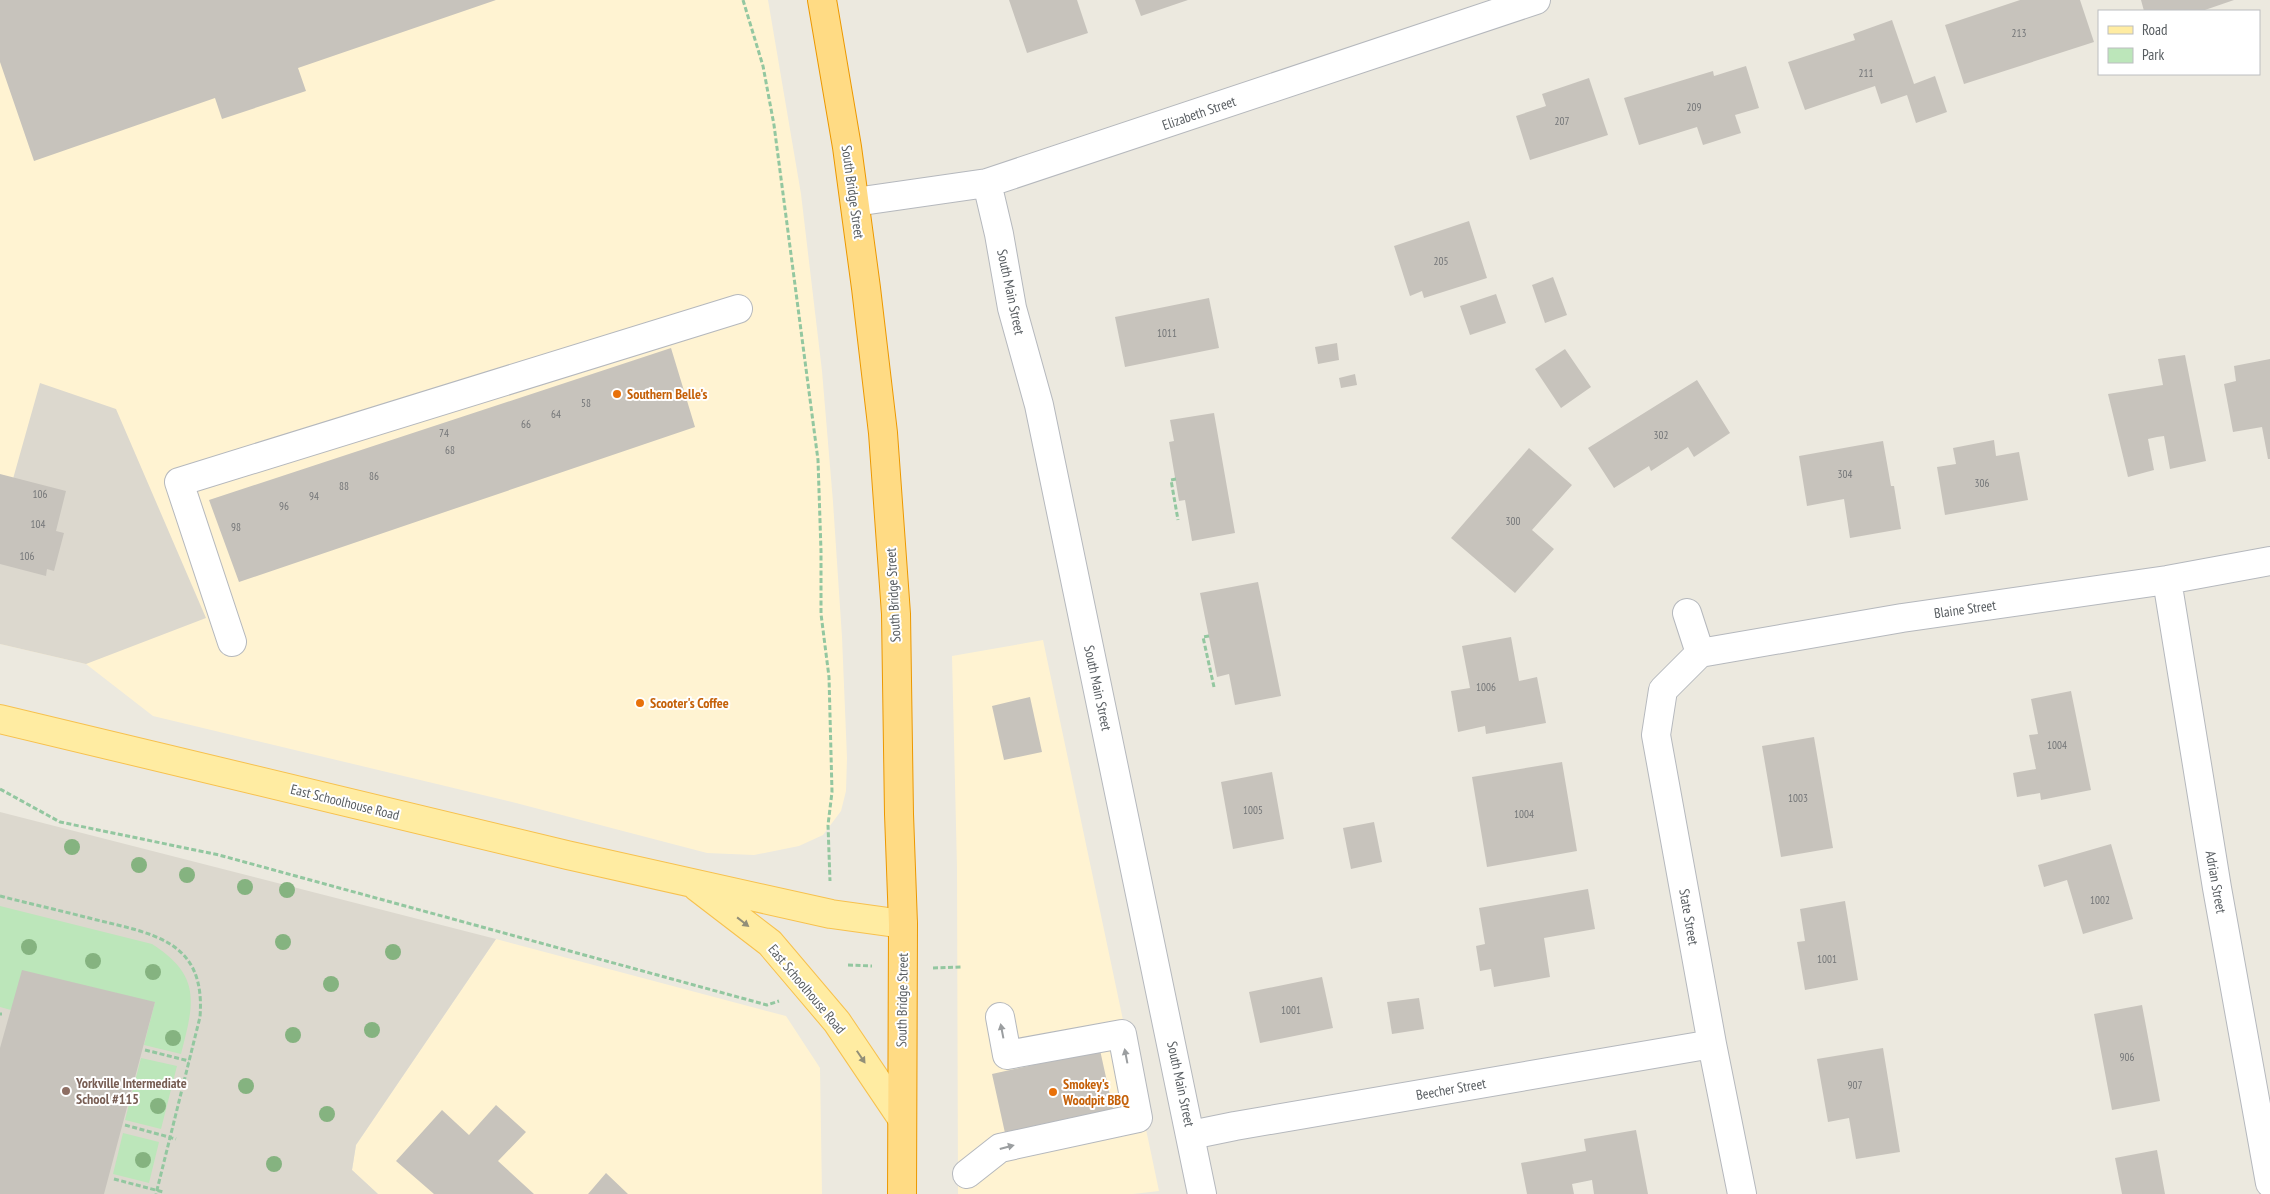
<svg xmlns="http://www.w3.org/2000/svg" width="2270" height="1194" font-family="'PT Sans Narrow',sans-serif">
<rect width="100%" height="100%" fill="#ece9df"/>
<path fill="#fff3d2" d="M0,0H768L801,194L822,371L833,502L842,637L847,758L846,791L841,811L823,835L799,846L754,855L707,853L516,803L153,716L86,664L0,644Z
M1043,640L1159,1191L1133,1194H958L957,868L952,656Z
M496,939L786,1016L820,1068L822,1194H378L352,1170L356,1145Z"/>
<path fill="#dcd8ce" d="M40,383L116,409L206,618L86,664L0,644V525Z
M0,812L496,939L356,1145L352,1170L378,1194H0Z"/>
<path fill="#bce6ba" d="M0,906L152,944C202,976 194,1003 181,1054L144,1045L155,1002L11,1010L0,1007Z
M141,1058L177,1066L161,1129L125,1120Z
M123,1133L159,1142L149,1183L113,1174Z"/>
<path fill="#c7c3bc" d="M0,0H496L298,68L306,91L222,119L215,98L34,161L0,62Z
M1009,0H1077L1088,33L1027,53Z
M1135,0H1188L1141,16Z
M2020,0H2080L2094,42L1964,84L1945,25Z
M2141,0H2234L2202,11H2144Z
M1892,20L1914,84L1935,76L1947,112L1916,123L1907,95L1881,104L1875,86L1805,110L1788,62L1855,40L1853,34Z
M1746,66L1759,108L1735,115L1741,133L1703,145L1697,127L1639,145L1624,98L1713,71L1714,76Z
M1589,78L1608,135L1530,160L1516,116L1546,106L1542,94Z
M1469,221L1487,278L1424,298L1422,291L1410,296L1394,246Z
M1553,277L1567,315L1545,323L1532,285Z
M1496,294L1506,323L1470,335L1460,306Z
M1209,298L1219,348L1125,367L1115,317Z
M1337,343L1339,360L1318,364L1315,347Z
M671,348L695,427L239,582L209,500Z
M1565,349L1591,387L1561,408L1535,369Z
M2185,355L2206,461L2170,469L2164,436L2157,437L2148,439L2154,470L2128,477L2108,394L2163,385L2158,359Z
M2270,359V459H2268L2262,427L2233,432L2224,384L2236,381L2234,366Z
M1355,374L1357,385L1341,388L1339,378Z
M1697,380L1730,433L1694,457L1688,447L1651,471L1649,466L1614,488L1588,448Z
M1214,413L1235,533L1192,541L1185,500L1179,501L1169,442L1174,441L1170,420Z
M1994,440L1996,456L2019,452L2028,500L1945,515L1937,467L1956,464L1953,448Z
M1883,441L1891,486H1894L1901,529L1850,538L1844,499L1807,506L1799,456Z
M1529,448L1572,485L1532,530L1554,549L1515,593L1451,538Z
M0,474L66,491L56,531L64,533L54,571L47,569L46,576L0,564Z
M1258,582L1281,696L1235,705L1229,674L1217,677L1200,593Z
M1511,637L1519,681L1537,677L1546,723L1486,734L1485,726L1458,732L1451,691L1470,688L1462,646Z
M2071,691L2091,790L2041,800L2040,793L2017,797L2013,773L2036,769L2029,735L2038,734L2031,699Z
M1030,697L1042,752L1004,760L992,706Z
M1814,737L1833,848L1781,857L1762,746Z
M1562,762L1577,851L1487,867L1472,777Z
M1272,772L1284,839L1233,849L1221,782Z
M1374,822L1382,862L1351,869L1343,828Z
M2111,844L2133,919L2083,934L2067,880L2044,887L2038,865Z
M1588,889L1595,929L1544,938L1550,977L1494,987L1491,969L1480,971L1476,946L1485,944L1479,908Z
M1845,901L1858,980L1805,990L1797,942L1805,941L1800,909Z
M22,970L155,1002L104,1194H0V1048Z
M1322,977L1333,1028L1260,1043L1249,992Z
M1419,998L1424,1029L1392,1034L1387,1002Z
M2142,1005L2160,1101L2112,1110L2094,1014Z
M1883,1048L1900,1152L1856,1159L1849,1118L1828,1122L1817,1059Z
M1100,1050L1113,1109L1005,1133L992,1074Z
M496,1105L526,1132L498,1161L534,1194H434L396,1161L442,1110L469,1135Z
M1636,1130L1648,1194H1594L1592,1180L1572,1184L1574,1194H1527L1521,1163L1586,1151L1584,1139Z
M2157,1150L2165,1194H2122L2115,1158Z
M606,1173L628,1194H588Z"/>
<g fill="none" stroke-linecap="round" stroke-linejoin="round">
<defs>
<path id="minor" d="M987,183L999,234L1012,308L1039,405L1202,1194
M855,202L987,183L1536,0
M2167,580L2217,888L2270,1183
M1687,613L1700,653
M232,642L179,482L738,309
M1700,653L1902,618L2167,580L2270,561
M1700,653L1663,690L1656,735L1712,1044L1742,1194
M1191,1135L1235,1126L1712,1044
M967,1174L1000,1148L1138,1118L1122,1034L1007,1055L1000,1017"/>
<path id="major" d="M0,719L567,855L831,914L903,924
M697,887L770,943L837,1022L901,1117"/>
<path id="highway" d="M822,0L847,147L866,288L883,433L896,614L899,814L903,924L902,1194"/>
</defs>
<use href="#minor" stroke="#b5b8bd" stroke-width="30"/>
<use href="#major" stroke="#f7c14e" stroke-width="30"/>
<use href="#highway" stroke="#ec9800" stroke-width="30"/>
<path stroke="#93c7a0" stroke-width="3" stroke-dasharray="5 2.5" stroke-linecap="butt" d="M743,0L763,66L774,125L818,460L821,551V614L829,677L832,792L828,825L830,881
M1176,479L1171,480L1178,520
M1209,636L1203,637L1214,687
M0,789L60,822L219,855L767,1005L779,1001
M0,896C31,904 62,911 93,919C153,934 206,940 200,1017L156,1194
M848,965L872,966
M933,968L961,967
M0,1014H2
M145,1050L189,1061
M125,1125L176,1139
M114,1179L163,1192"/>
<use href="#minor" stroke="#fff" stroke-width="28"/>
<use href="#major" stroke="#ffeca2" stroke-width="28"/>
<use href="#highway" stroke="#ffdb84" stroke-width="28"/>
</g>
<g fill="#85b380">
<circle cx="72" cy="847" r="8"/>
<circle cx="139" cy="865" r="8"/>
<circle cx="187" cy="875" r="8"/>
<circle cx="245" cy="887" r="8"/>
<circle cx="287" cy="890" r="8"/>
<circle cx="283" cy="942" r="8"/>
<circle cx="29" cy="947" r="8"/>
<circle cx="393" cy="952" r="8"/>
<circle cx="93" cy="961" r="8"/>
<circle cx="153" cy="972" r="8"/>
<circle cx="331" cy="984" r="8"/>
<circle cx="372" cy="1030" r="8"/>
<circle cx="293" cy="1035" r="8"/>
<circle cx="173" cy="1038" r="8"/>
<circle cx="246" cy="1086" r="8"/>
<circle cx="158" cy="1106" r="8"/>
<circle cx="327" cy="1114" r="8"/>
<circle cx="143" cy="1160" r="8"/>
<circle cx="274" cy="1164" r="8"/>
</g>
<defs><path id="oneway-solid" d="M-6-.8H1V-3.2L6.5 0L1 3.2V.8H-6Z" transform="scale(1.25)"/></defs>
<g fill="#928f78">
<use href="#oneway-solid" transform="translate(743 922) rotate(38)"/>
<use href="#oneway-solid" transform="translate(861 1057) rotate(56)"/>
</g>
<g fill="#9b9ea0">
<use href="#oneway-solid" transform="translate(1002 1031) rotate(-101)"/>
<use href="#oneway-solid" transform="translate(1126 1056) rotate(-101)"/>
<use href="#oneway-solid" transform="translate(1007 1147) rotate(-15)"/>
</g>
<g fill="#e8710a" stroke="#fff" stroke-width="2">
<circle cx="617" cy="394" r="5"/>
<circle cx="640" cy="703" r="5"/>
<circle cx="1053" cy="1092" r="5"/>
</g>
<circle fill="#8d6e63" stroke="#fff" stroke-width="2" cx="66" cy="1091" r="5"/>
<g text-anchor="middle" stroke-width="4" stroke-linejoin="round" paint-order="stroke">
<g font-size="11" fill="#747678">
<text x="2019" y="37">213</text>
<text x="1866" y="77">211</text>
<text x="1694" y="111">209</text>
<text x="1562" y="125">207</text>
<text x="1441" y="265">205</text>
<text x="1167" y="337">1011</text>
<text x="586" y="407">58</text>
<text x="556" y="418">64</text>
<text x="526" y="428">66</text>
<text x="444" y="437">74</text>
<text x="1661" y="439">302</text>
<text x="450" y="454">68</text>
<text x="1845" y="478">304</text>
<text x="374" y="480">86</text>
<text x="1982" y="487">306</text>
<text x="344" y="490">88</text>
<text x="40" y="498">106</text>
<text x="314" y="500">94</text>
<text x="284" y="510">96</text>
<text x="1513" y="525">300</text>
<text x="38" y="528">104</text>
<text x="236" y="531">98</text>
<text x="27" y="560">106</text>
<text x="1486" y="691">1006</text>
<text x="2057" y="749">1004</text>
<text x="1798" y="802">1003</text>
<text x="1253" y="814">1005</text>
<text x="1524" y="818">1004</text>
<text x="2100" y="904">1002</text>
<text x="1827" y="963">1001</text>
<text x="1291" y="1014">1001</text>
<text x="2127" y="1061">906</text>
<text x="1855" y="1089">907</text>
</g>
<g font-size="14" fill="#585d61" stroke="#fff">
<text transform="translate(1199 113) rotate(-19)" y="5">Elizabeth Street</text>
<text transform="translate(853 192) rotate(82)" y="5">South Bridge Street</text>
<text transform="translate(1011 292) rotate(78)" y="5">South Main Street</text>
<text transform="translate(893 595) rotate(-93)" y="5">South Bridge Street</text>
<text transform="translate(1965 609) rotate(-8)" y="5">Blaine Street</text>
<text transform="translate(1098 688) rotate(78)" y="5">South Main Street</text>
<text transform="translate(345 802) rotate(14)" y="5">East Schoolhouse Road</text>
<text transform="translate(2216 882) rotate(80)" y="5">Adrian Street</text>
<text transform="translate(1689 917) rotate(80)" y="5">State Street</text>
<text transform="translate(807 989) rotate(50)" y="5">East Schoolhouse Road</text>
<text transform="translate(902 1000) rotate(-89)" y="5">South Bridge Street</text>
<text transform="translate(1181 1084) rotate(78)" y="5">South Main Street</text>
<text transform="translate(1451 1089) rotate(-10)" y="5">Beecher Street</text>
</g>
<g font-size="14" font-weight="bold" fill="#c56008" stroke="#fff" text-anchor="start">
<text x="627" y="399">Southern Belle's</text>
<text x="650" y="708">Scooter's Coffee</text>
<text x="1063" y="1089">Smokey's<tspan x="1063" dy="16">Woodpit BBQ</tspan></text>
</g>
<g font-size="14" font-weight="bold" fill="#785e54" stroke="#fff" text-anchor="start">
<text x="76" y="1088">Yorkville Intermediate<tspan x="76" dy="16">School #115</tspan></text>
</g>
</g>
<rect x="2098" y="10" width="162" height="65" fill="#ffffff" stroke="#bcbec0"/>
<rect x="2108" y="26" width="25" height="8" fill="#ffeca2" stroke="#bcbec0"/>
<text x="2142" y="35" font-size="15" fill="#585d61">Road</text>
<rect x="2108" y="48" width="25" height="15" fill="#bce6ba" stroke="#bcbec0"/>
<text x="2142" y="60" font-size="15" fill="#585d61">Park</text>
</svg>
